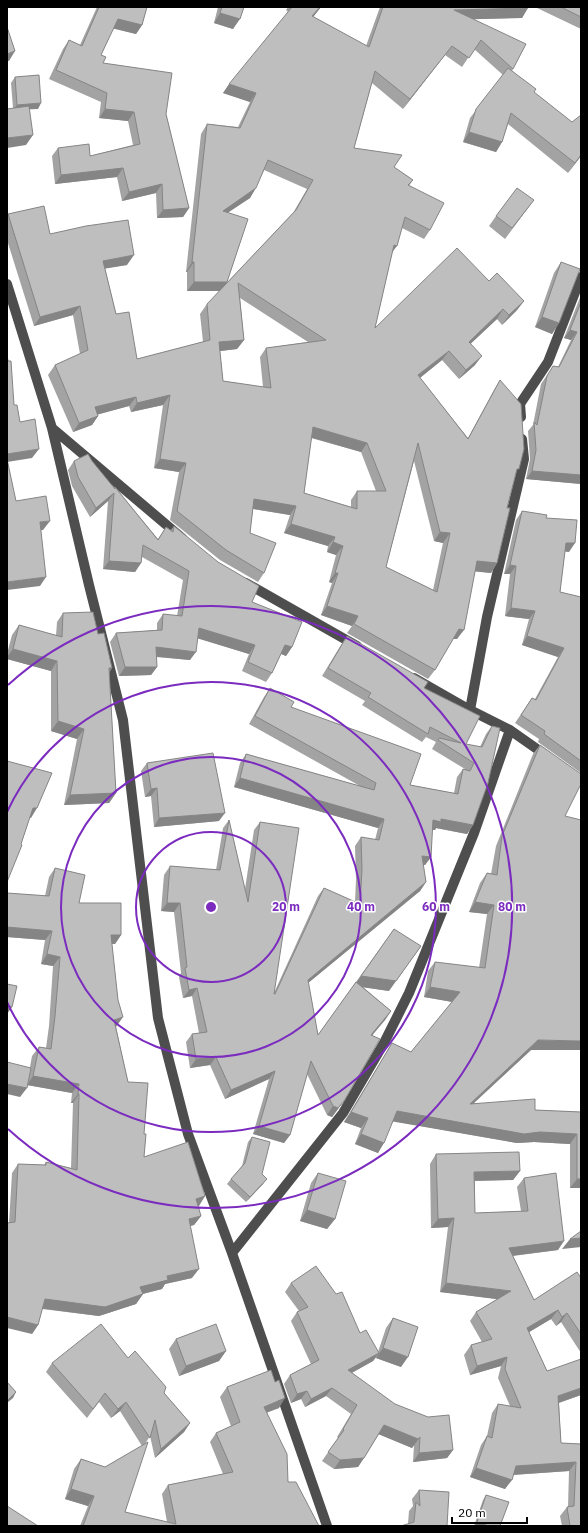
<svg xmlns="http://www.w3.org/2000/svg" width="588" height="1533" font-family="'IBM Plex Sans',sans-serif">
<rect width="100%" height="100%" fill="#fff"/>
<g fill="none" stroke-linecap="round" stroke-linejoin="round">
<path stroke="#4e4e4e" stroke-width="10" d="M7,284L52,428L89,585L123,720L158,1018L188,1134L232,1253L327,1526
M521,417L520,404L548,362L581,277
M52,428L182,538
M246,583L357,646
M414,678L470,710L510,730L547,756
M470,710L487,617L524,459L522,439
M232,1253L343,1113L384,1043L409,993L474,833L510,730"/>
</g>
<path fill="#a3a3a3" fill-rule="evenodd" d="M97,7H147L142,25L136,34L113,28L101,55L103,63L166,114L189,208L183,217L157,218L156,193L122,201L117,177L55,184L52,156L58,148L90,156L133,145L128,121L99,118L101,102L49,79L63,49L69,40L80,45Z
M218,7H244L233,29L214,23Z
M288,7H321L313,17L366,46L380,7H528L522,18L472,19L513,69L512,71L534,92L581,156L568,173L508,124L502,142L496,152L463,142L470,118L503,75L474,49L462,67L445,55L403,109L372,83L354,148L394,167L413,180L409,186L430,230L424,239L402,228L392,253L375,328L489,281L524,301L517,310L502,325L497,319L471,343L475,365L459,379L442,360L420,378L468,438L494,390L500,380L516,474L507,508L497,563L491,573L475,571L457,639H453L435,670L428,679L347,633L352,626L321,615L332,583L329,582L336,555L327,552L328,546L284,533L290,515L253,509L250,533L264,573L258,582L220,560L170,520L179,472L154,468L163,405L131,412L129,406L98,414V416L92,425L73,432L48,375L55,365L80,354L73,315L34,326L7,240V216L8,214L50,234L127,265L105,268L116,314L137,359L203,342L200,314L207,304L220,291H187V272H186L201,134L207,124L238,127L250,102L223,93L288,12L286,10ZM264,170L307,189L293,213L223,287L227,282L228,212L250,198ZM240,298L308,342L266,348L260,357L263,387L223,381L220,351L237,349L244,340ZM311,438L361,452L376,491H357L351,500V507L304,493ZM414,461L434,541L443,543L433,590L386,567Z
M535,7H581V29Z
M15,77L38,109H29L26,145L13,108L11,83Z
M534,200L505,239L489,226L496,216Z
M561,262L559,323L552,334L535,327L554,273Z
M581,295V484L526,479L530,459L528,431L533,425L541,384L553,366L558,367L571,340L564,338Z
M74,461H92L114,488L115,487L158,539L166,527L171,530L174,526L252,602L292,647L286,656L281,654L272,673L266,682L242,671L249,654L198,638L190,660L156,657L157,667L151,675L119,676L110,642L116,633L157,630V623L163,614L177,616L183,580L142,557L141,563L135,572L103,569L108,501L90,517L72,486L68,470Z
M522,511L546,518L569,552L565,551L560,592L581,597V773L538,742L539,739L515,723L532,698L535,699L558,657L522,645L529,619L505,616L510,574H504L516,520Z
M63,613L98,634L112,668L109,673L116,793L109,803L64,805L77,739L51,731V671L7,659V654L12,635L19,625L56,636L57,622Z
M347,636L424,688L466,744L480,747L486,734L492,726L473,825L467,834L436,828L435,830H432L431,857L425,865H423L426,882L420,891L308,983L318,1035L394,929L389,991L363,987L391,1011L385,1020L372,1035L338,1109L332,1117L327,1115L307,1074L290,1135L284,1143L253,1134L269,1079L225,1099L210,1065L190,1068L186,1042L192,1034L199,1033L192,996L183,998L179,977L181,973L174,912L161,911L164,875L170,866L216,870L223,828L229,820L245,889L254,830L260,822L274,993L318,896L324,888L355,902L356,879L355,846L361,837L375,840L378,828L234,787L240,763L246,754L360,786L249,724L264,697L270,688L291,707L410,785L454,793L457,777L463,769H465L432,749L436,742L426,737L422,742L362,705L365,701L322,676L341,645Z
M540,745L565,816L531,1050L474,1103L535,1110L581,1112V1188H570V1144L534,1142L517,1143L393,1121L378,1153L355,1144L361,1128L344,1122L386,1053L392,1043L411,1052L452,1002L424,997L428,971L435,962L479,968L487,914L469,912L480,883L487,873L491,874L496,846L533,754Z
M147,763L219,821L154,827L151,796L145,797L141,771Z
M55,868L79,903L121,935L115,944H112L116,1027L128,1082L144,1134V1157L205,1196L198,1206L201,1216L194,1225L190,1226L192,1278L165,1284L162,1289L143,1294L136,1304L99,1316L42,1309L38,1325L32,1334L9,1223L12,1173L18,1164L44,1165L46,1162L71,1168L73,1103H71L72,1093L27,1085L20,1097L30,1067L32,1056L39,1047L46,1048L49,1026L53,966L41,964L45,940L7,937V893L45,896L49,877Z
M252,1137L262,1174L263,1184L246,1202L227,1184L231,1179L242,1166L248,1142Z
M436,1154L520,1171L513,1180L475,1181V1213L521,1211L517,1187L524,1178L558,1250L513,1256L534,1300L581,1278V1353L561,1322L556,1326L551,1319L529,1332L547,1371L581,1395L559,1403L561,1443L581,1444V1526H562L560,1516L567,1507H568L569,1471L513,1475L505,1489L470,1477L481,1445L487,1436L492,1413L498,1404L510,1406L498,1378L501,1366L470,1375L464,1355L471,1345L482,1342L470,1321L476,1312L497,1299L440,1292L448,1227L431,1228L430,1164Z
M318,1173L335,1219L327,1229L300,1221L311,1183Z
M291,1283L360,1333L378,1352L386,1328L393,1318L401,1367L376,1358L377,1356L373,1361L352,1373L453,1450L447,1458L413,1462L414,1445L412,1448L379,1434L358,1467L334,1469L322,1461L338,1438L337,1437L351,1414L326,1396L305,1407L301,1399L291,1403L284,1384L290,1375L311,1364L291,1321L297,1312L299,1311L285,1292Z
M176,1339L226,1351L219,1361L179,1376L169,1349Z
M128,1358L164,1393L190,1423L184,1432L155,1458L150,1436L145,1444L125,1512L167,1522L162,1494L168,1485L223,1474L210,1442L216,1433L231,1426L220,1397L227,1387L279,1408L267,1412L288,1482L319,1526H80L88,1506L65,1499L74,1469L81,1459L105,1467L142,1446L120,1411L111,1418L99,1402L87,1418L46,1372L52,1363Z
M419,1490L447,1526L408,1524L409,1511L413,1506L412,1499Z
M486,1495L500,1526H474L483,1500Z"/>
<path fill="#858585" d="M320,7H321L306,26L312,16Z
M528,8L522,18L447,20L454,10Z
M220,13L240,19L233,29L214,23Z
M118,19L142,25L136,34L111,28Z
M452,46L403,109L410,99Z
M15,51L9,61H7V54Z
M229,84L256,93L250,102L223,93Z
M41,103L38,109L13,110L17,105Z
M105,109L134,112L128,121L99,118Z
M469,132L502,142L496,152L463,142Z
M33,135L26,145L7,148V138Z
M581,155V156L568,173L575,163Z
M123,168L117,177L55,184L61,175Z
M162,184L156,193L122,201L129,192Z
M256,188L250,198L217,220L223,211Z
M189,208L183,217L157,218L163,210Z
M394,245L397,246L390,255Z
M134,255L127,265L97,270L103,261Z
M192,262H194L187,272H186Z
M194,282H227L221,291H187Z
M524,301L517,310L502,325L509,315Z
M80,306L73,315L34,326L40,317Z
M503,309L497,319L463,351L469,342Z
M542,317L559,323L552,334L535,327Z
M570,330L577,332L571,340L564,338Z
M244,340L237,349L212,352L219,342Z
M449,351L442,360L411,385L418,375Z
M482,356L475,365L459,379L466,370Z
M170,395L163,405L131,412L137,403Z
M136,397L129,406L89,417L95,407Z
M98,416L92,425L73,432L79,423Z
M313,427L367,443L361,452L306,436Z
M39,449L32,458L7,462V454Z
M160,459L186,463L179,472L154,468Z
M532,471L581,475V484L526,479Z
M114,493L108,501L90,517L96,508Z
M254,499L296,506L290,515L248,508Z
M50,521L43,530L34,531L40,522Z
M291,524L335,537L328,546L284,533Z
M440,532L450,533L443,543L434,541Z
M333,542L343,546L336,555L327,552Z
M566,543H575L569,552L561,551Z
M109,561L141,563L135,572L103,569Z
M477,561L497,563L491,573L470,571Z
M510,565L516,566L510,574H504Z
M335,573H338L332,583L329,582Z
M46,577L40,586L7,590V582Z
M327,606L358,616L352,626L321,615Z
M511,608L535,611L529,619L505,616Z
M199,628L255,645L249,654L193,637Z
M459,629L464,630L457,639H452Z
M527,636L564,648L558,657L522,645Z
M285,645L292,647L286,656L279,653Z
M156,647L196,652L190,660L150,656Z
M13,649L57,661L51,671L7,659V657Z
M125,667H157L151,675L119,676Z
M109,668H112L106,677Z
M58,721L84,729L77,739L51,731Z
M240,778L384,819L378,828L234,787Z
M157,788L151,796L145,797L151,789Z
M116,793L109,803L64,805L70,795Z
M33,808H37L31,818L26,817Z
M225,813L219,821L154,827L159,818Z
M441,819L473,825L467,834L436,828L435,830L427,829L433,820Z
M422,856L431,857L425,865H416Z
M426,882L420,891L302,988L308,980Z
M475,902L494,905L487,914L469,912Z
M167,903H180L174,912L161,911Z
M7,927L52,931L45,940L7,937Z
M111,935H121L115,944H105Z
M421,946L389,991L354,986L361,976Z
M47,954L60,957L53,966L41,964Z
M430,987L460,992L453,1002L424,997Z
M197,988L192,996L183,998L189,990Z
M7,1006L12,1007L7,1014Z
M391,1011L385,1020L365,1044L371,1035Z
M123,1017L116,1027L108,1029L114,1020Z
M538,1040L581,1041V1050H531L463,1113L470,1104Z
M216,1057L210,1065L190,1068L196,1059Z
M275,1071L269,1079L225,1099L231,1090Z
M33,1076L79,1084L72,1093L27,1085Z
M7,1084L27,1088L20,1097L7,1094Z
M78,1094H79L73,1103H71Z
M344,1101L332,1117L327,1115L333,1106Z
M397,1111L540,1132L577,1134L570,1144L534,1142L517,1143L390,1121Z
M351,1112L368,1118L361,1128L344,1122Z
M259,1126L290,1135L284,1143L253,1134Z
M361,1134L384,1143L378,1153L355,1144Z
M520,1171L513,1180L468,1181L474,1172Z
M267,1179L263,1184L246,1202L250,1197Z
M577,1179H581V1188H570Z
M205,1196L199,1206L190,1208L196,1199Z
M307,1210L335,1219L327,1229L300,1221Z
M201,1216L194,1225L182,1228L189,1219Z
M454,1218L448,1227L431,1228L438,1219Z
M581,1238V1247L562,1249L570,1239Z
M564,1241L558,1250L503,1257L509,1248Z
M199,1269L192,1278L165,1284L162,1289L134,1296L140,1287L167,1276Z
M446,1283L511,1291L504,1300L440,1292Z
M143,1294L136,1304L99,1316L38,1308L45,1299Z
M558,1310L551,1319L521,1337L527,1328Z
M567,1313L561,1322L556,1326L562,1317Z
M7,1317L38,1325L32,1334L7,1328Z
M383,1348L408,1357L401,1367L376,1358Z
M226,1351L219,1361L179,1376L186,1366Z
M379,1353L373,1361L342,1378L348,1370Z
M507,1357L501,1366L470,1375L477,1366Z
M332,1388L326,1396L305,1407L311,1399Z
M581,1388V1395L552,1405L558,1396Z
M307,1391L301,1399L291,1403L297,1394Z
M16,1392L13,1398L7,1403V1401Z
M285,1398L279,1408L258,1416L264,1407Z
M126,1402L120,1411L111,1418L118,1409Z
M190,1423L184,1432L155,1458L161,1449Z
M384,1425L420,1437L412,1448L378,1434Z
M453,1450L447,1458L413,1462L419,1453Z
M364,1458L358,1467L334,1469L340,1460Z
M576,1462L569,1471L510,1475L516,1466Z
M476,1468L512,1480L505,1489L470,1477Z
M71,1489L94,1496L88,1506L65,1499Z
M477,1522L489,1526H475Z"/>
<path fill="#bebebe" stroke="#858585" fill-rule="evenodd" d="M99,7H147L142,25L118,19L101,55L106,57L103,63L172,73L166,114L189,208L163,210L162,184L129,192L123,168L61,175L58,148L89,144L90,156L140,144L134,112L105,109L107,93L56,70L69,40L82,46Z
M222,7H244L240,19L220,13Z
M292,7H320L312,16L369,47L383,7H528V8L454,10L526,44L513,69L481,40L469,58L452,46L410,99L375,71L354,148L402,155L394,167L413,180L408,185L444,203L430,230L405,217L397,246L394,245L375,328L457,248L489,281L497,273L524,301L509,315L503,309L469,342L482,356L466,370L449,351L418,375L468,439L500,380L521,404L524,449L519,469H517L507,508H510L497,563L477,561L464,630L459,629L435,670L354,624L358,616L327,606L338,573H335L343,546L333,542L335,537L291,524L296,506L254,499L250,533L276,543L264,573L226,550L177,511L186,463L160,459L170,395L137,403L136,397L95,407L98,416L79,423L55,365L88,350L80,306L40,317L8,214L44,206L50,234L86,226L128,220L134,255L103,261L116,314L129,312L137,359L210,340L207,304L296,210L313,180L268,160L256,188L223,211L248,219L227,282H194V262H192L207,124L240,128L256,93L229,84ZM238,283L326,340L266,348L271,388L223,381L219,342L244,340ZM313,427L367,443L386,491H357V509L304,493ZM418,443L440,532L450,533L437,592L386,567Z
M561,7H581V17Z
M7,27L15,51L7,54Z
M508,68L536,89L534,92L572,122L581,115V155L575,163L511,113L502,142L469,132L476,109Z
M39,75L41,103L17,105L15,77Z
M29,106L33,135L7,138V109Z
M517,188L534,200L512,228L496,216Z
M561,262L580,269L559,323L542,317Z
M581,302V475L532,471L536,450L534,422L537,425L547,376L553,366L559,367L577,332L570,330Z
M7,355L8,361H11L14,405H17L20,422L35,419L39,449L7,454Z
M88,454L92,461L115,489V487L158,540L166,527L173,532L174,526L218,562L259,586L252,602L302,622L292,647L285,645L272,673L248,662L255,645L199,628L196,652L156,647L157,667H125L116,633L162,630L163,614L182,616L189,571L143,545L141,563L109,561L114,493L96,508L78,477L74,461Z
M7,459L16,501L46,496L50,521L40,522L46,577L7,582Z
M522,511L547,515L546,518L577,520L575,543H566L560,592L581,597V761L544,734L545,731L521,715L532,698L536,700L564,648L527,636L535,611L511,608L516,566L510,565Z
M93,612L98,634L104,633L112,668H109L116,793L70,795L84,729L58,721L57,661L13,649L19,625L62,637L63,613Z
M347,636L428,682L424,688L480,716L466,744L482,747L492,726L500,728L488,783L473,825L441,819V822L433,820L431,857L422,856L426,882L308,980L318,1035L356,982L391,1011L371,1035L380,1039L344,1101L338,1108L333,1106L311,1061L290,1135L259,1126L275,1071L231,1090L216,1057L196,1059L192,1034L207,1032L197,988L189,990L185,968L187,967L180,903H167L170,866L220,870L229,820L248,902L260,822L299,828L274,994H275L324,888L360,904L362,870L361,837L379,840L384,819L240,778L246,754L374,790L376,783L255,716L270,688L294,702L291,707L421,754L410,785L458,794L463,769L470,771L474,763L438,740L439,738L461,743L430,727L428,734L368,697L371,693L328,668Z
M540,745L581,774V784L565,816L581,820V1041L538,1040L470,1104L535,1099V1110L581,1112V1179H577V1134L540,1132L524,1134L397,1111L384,1143L361,1134L368,1118L351,1112L392,1043L411,1052L460,992L430,987L435,962L485,968L494,905L475,902L487,873L497,875L502,836Z
M213,753L225,813L159,818L157,788L151,789L147,763Z
M7,761L52,773L37,808H33L21,844L22,845L7,882Z
M55,868L85,875L79,903H121V935H111L118,1000L123,1017L114,1020L128,1082L148,1083L144,1134H146L144,1157L188,1142L205,1196L196,1199L201,1216L189,1219L199,1269L167,1276L168,1280L140,1287L143,1294L105,1307L45,1299L38,1325L7,1317V1318V1223L15,1222L18,1164L46,1165V1162L77,1170L79,1094H78L79,1084L33,1076L39,1047L51,1049L55,1016L60,957L47,954L52,931L7,927V893L49,896Z
M394,929L421,946L396,981L361,976Z
M7,984L17,986L12,1007L7,1006Z
M7,1062L31,1068L27,1088L7,1084Z
M252,1137L270,1142L262,1174L267,1179L250,1197L231,1179L245,1163Z
M519,1152L520,1171L474,1172L475,1213L528,1211L524,1178L556,1173L564,1241L509,1248L534,1300L577,1272L581,1278V1334L567,1313L562,1317L558,1310L527,1328L547,1371L581,1359V1388L558,1396L561,1443L581,1444V1526H570L567,1507L574,1506L576,1462L516,1466L512,1480L476,1468L487,1436L492,1438L498,1404L521,1408L505,1369L507,1357L477,1366L471,1345L492,1339L476,1312L511,1291L446,1283L454,1218L438,1219L436,1154Z
M318,1173L346,1181L335,1219L307,1210Z
M581,1231V1238L570,1239Z
M316,1266L336,1294L342,1292L360,1333L366,1330L379,1353L348,1370L395,1404L428,1417L449,1415L453,1450L419,1453L420,1437L418,1439L384,1425L364,1458L340,1460L328,1452L344,1430L343,1429L357,1405L332,1388L311,1399L307,1391L297,1394L290,1375L319,1360L297,1312L308,1307L291,1283Z
M393,1318L418,1327L408,1357L383,1348Z
M101,1324L128,1358L135,1351L166,1387L164,1393L190,1423L161,1449L155,1420L150,1438L126,1402L118,1409L105,1393L93,1409L52,1363Z
M216,1324L226,1351L186,1366L176,1339Z
M271,1370L275,1382L279,1380L285,1398L264,1407L287,1454L288,1482H296L319,1526H83L94,1496L71,1489L81,1459L105,1467L148,1442L125,1512L176,1524L168,1485L233,1472L216,1433L240,1422L227,1387Z
M7,1382L16,1392L7,1401Z
M419,1490L449,1492L447,1526H401L414,1522L416,1502L420,1506Z
M486,1495L509,1502L500,1526H489L477,1522Z
M7,1506L38,1526H7Z"/>
<g fill="none" stroke="#7b2cbf" stroke-width="2">
<circle cx="211" cy="907" r="75"/>
<circle cx="211" cy="907" r="150"/>
<path d="M7 812A225 225 0 1 1 7 1002"/>
<path d="M8 685A301 301 0 1 1 8 1129"/>
</g>
<circle cx="211" cy="907" r="6" fill="#7b2cbf" stroke="#fff" stroke-width="2"/>
<g font-size="12" text-anchor="middle" font-weight="bold" fill="#7b2cbf" stroke="#fff" stroke-width="3" stroke-linejoin="round" paint-order="stroke">
<text x="286" y="911">20 m</text>
<text x="361" y="911">40 m</text>
<text x="436" y="911">60 m</text>
<text x="512" y="911">80 m</text>
</g>
<rect width="588" height="1533" fill="none" stroke="#000000" stroke-width="16"/>
<path d="M452 1517v6h75v-6" fill="none" stroke="#000000" stroke-width="2"/>
<text x="458" y="1517" font-size="12" fill="#000000" stroke="#ffffff" stroke-width="3" paint-order="stroke">20 m</text>
</svg>
